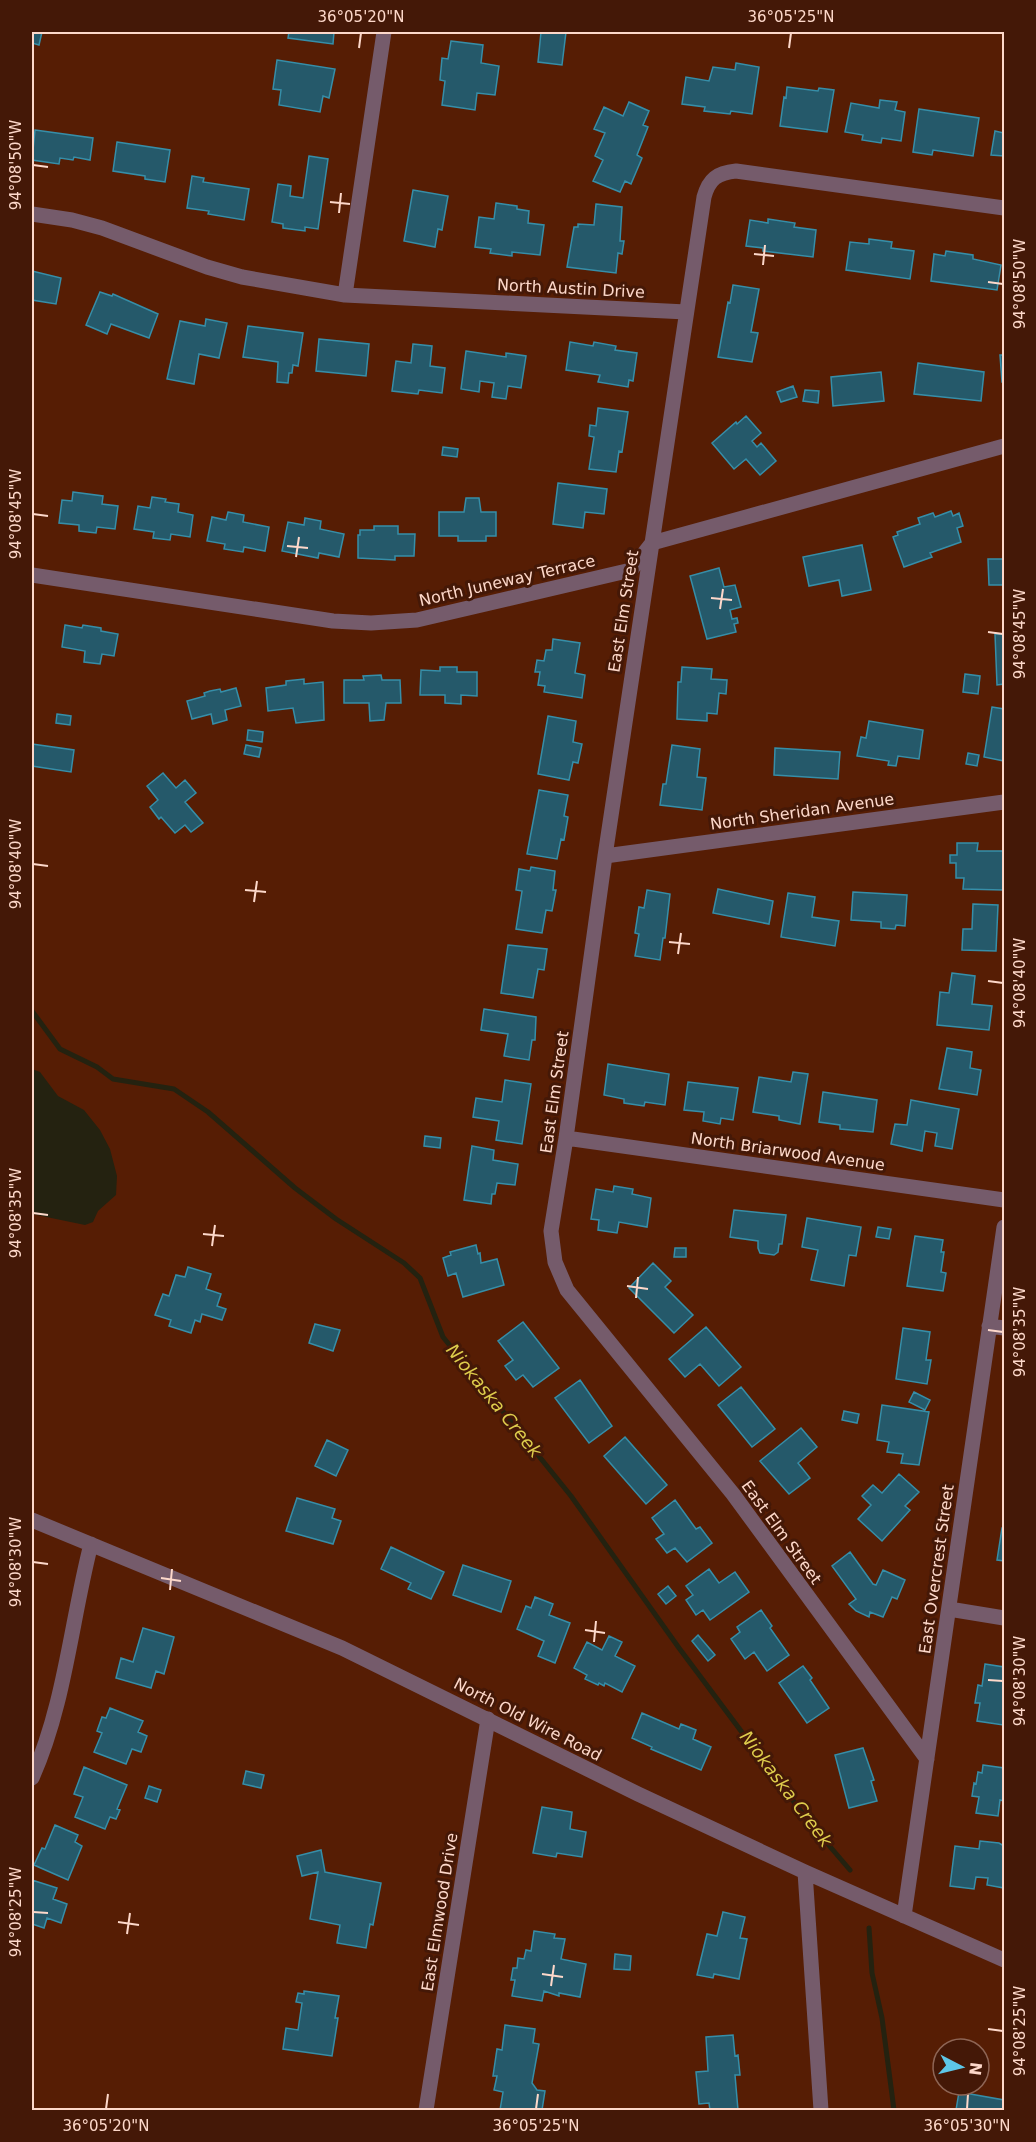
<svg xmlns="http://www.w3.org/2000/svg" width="1036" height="2142" font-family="'DejaVu Sans',sans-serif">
<rect width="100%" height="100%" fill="#561d04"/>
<path fill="#242210" d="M32,1069L40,1072L58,1096L84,1110L100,1130L110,1149L117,1176L116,1195L98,1211L93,1222L85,1225L32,1214Z"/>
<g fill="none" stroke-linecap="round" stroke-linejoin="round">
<path stroke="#242210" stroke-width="5" d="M32,1011L60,1049L97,1067L113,1079L174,1089L208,1112L295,1188L336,1219L404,1263L420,1278L443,1337L571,1496L679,1648L809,1822L850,1870
M869,1928L872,1973L882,2018L894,2110"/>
</g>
<path fill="#25596a" stroke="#368ea8" stroke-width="1.5" d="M32,32H42L39,45L32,43Z
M289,32H334L333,44L288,38Z
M541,32H566L562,65L538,62Z
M451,41L483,45L481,63L499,66L495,95L477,93L475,110L442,105L445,81L440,80L442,58L448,59Z
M277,60L335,69L329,98L323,96L320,112L279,105L281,90L273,89Z
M736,63L759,67L752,114L731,111L730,114L704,111L705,107L682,104L686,77L709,81L713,67L735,70Z
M787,87L818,91L819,88L834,90L827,132L780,126L784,97L786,98Z
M880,100L897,102L895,110L905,112L901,141L882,138L881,143L862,140L863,135L845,132L851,103L879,108Z
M629,102L649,111L643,125L648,127L637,155L642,158L631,184L625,181L620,192L593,181L603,160L595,156L605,133L594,129L604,107L623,116Z
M919,109L979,118L973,156L933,150L932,155L913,152Z
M35,130L93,138L90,160L74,157L73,160L60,158L59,164L32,160Z
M995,131L1004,133V156L991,155Z
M117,142L170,150L165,182L145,179V176L113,171Z
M309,156L328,159L318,229L305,227V231L283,228V224L272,222L278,184L291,186L290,196L303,198Z
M192,176L204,178L203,182L249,189L244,220L208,214L209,211L187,208Z
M413,190L448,196L442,230L438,229L435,247L404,241Z
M496,203L517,206V209L529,211L528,223L544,225L540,255L512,252V256L490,253L491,249L475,247L479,217L494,219Z
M596,204L622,207L620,241H624L622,254L618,253L616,273L567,267L574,227H578V224L594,225Z
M768,219L795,223L794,227L816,230L813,257L763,251V248L746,246L750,220L768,223Z
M869,239L892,242L891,248L914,251L910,279L846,270L850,242L869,244Z
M946,251L973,255V259L1001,265L997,290L931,281L934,254L945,256Z
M32,271L61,278L56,304L32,300Z
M733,285L759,289L751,332L758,333L752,362L718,357L728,302L730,303Z
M100,292L112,296L113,294L158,314L149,338L111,324L107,334L86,325Z
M206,319L227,323L219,358L199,354L194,384L167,379L180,321L205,326Z
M248,326L303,333L298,366L293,365L292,373H289L288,383L277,382L278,362L243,357Z
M319,339L369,344L366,376L316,371Z
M570,342L593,346L594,342L616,346L615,350L637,353L633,381L629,380L628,387L598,382L600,375L566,370Z
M413,344L432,346L430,366L445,368L442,393L419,390L418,394L392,391L396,361L411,363Z
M466,351L506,357V353L526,356L521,388L508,386L506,399L492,397L494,383L480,381L479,392L461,389Z
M1000,355H1004V382H1002Z
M918,363L984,372L981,401L914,394Z
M881,372L884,401L833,406L831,377Z
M793,386L797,397L781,402L777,392Z
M805,390L819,391L818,403L803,401Z
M598,408L628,412L622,452L619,451L616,472L589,469L594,437L589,436L590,425L596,426Z
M746,416L761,433L752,441L757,447L761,443L776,461L760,475L746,459L734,469L712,443L736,422L737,424Z
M443,447L458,449L457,457L442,455Z
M558,483L607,489L604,514L585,512L583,528L553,524Z
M73,492L103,496L102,504L118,506L115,529L97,527L96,533L79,531V525L59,523L62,500L72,501Z
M152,497L166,499L165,502L179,504L178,512L193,515L190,537L171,534L170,540L153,538L154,532L134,529L138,506L150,508Z
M466,498H479L481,512H496V536H486V541H458V536H439V512H464Z
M951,511L953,516L959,513L963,526L957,528L961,542L930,553L932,557L904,567L893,537L898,535L897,532L920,524L918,518L933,513L935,517Z
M228,512L244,515L243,522L269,527L265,551L244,547L243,552L224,549L225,544L207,541L212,517L226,520Z
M305,518L321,521L320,529L344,534L339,557L319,553L318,558L282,551L288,522L304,525Z
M374,526H398V534H415L414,556H395V560L358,558V535H360V530H374Z
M862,545L871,590L842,596L839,580L809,586L803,557Z
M988,559H1004V585H989Z
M719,568L724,587L735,585L741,607L730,610L732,619L737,618L738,623L734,624L736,632L707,639L690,576Z
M65,625L82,628L83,625L101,628V631L118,634L114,656L102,654L100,664L84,662L85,651L62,647Z
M995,634H1004V684L997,685Z
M553,639L580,643L575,673L585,675L582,698L544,692L545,686L538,685L540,672H535L537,660L544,661L546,650H552Z
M440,667H457V672H477V696L461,695V704L445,703V695H420L421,670L440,671Z
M682,667L712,669L711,679L727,680L726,694L719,693L717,714L707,713V721L677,719L678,682H681Z
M965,674L980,676L978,694L963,692Z
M381,675L382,680H400L401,703H386L384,720L370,721L369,703H344V680H364L363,676Z
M304,679V684L323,682L324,720L296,723L293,708L268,711L266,688L286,685V681Z
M236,688L241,706L225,710L227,720L213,724L211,714L192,719L187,701L205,696L204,693L210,691L220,689L221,692Z
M992,707L1004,709V761L984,757Z
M57,714L71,716L70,725L56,723Z
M548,716L576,721L573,742L582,744L578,763L573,762L569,780L538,774Z
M869,721L923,730L919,759L898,756L896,766L888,765L889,761L857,756L861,737L866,738Z
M248,730L263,732L262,742L247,740Z
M32,744L74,750L71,772L32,766Z
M246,745L261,748L259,757L244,754Z
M672,745L700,749L697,777L706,778L702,810L660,805L663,784H666Z
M775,748L840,752L838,779L774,775Z
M968,753L979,755L977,766L966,764Z
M163,773L176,788L185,780L196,793L185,802L203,823L191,832L185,825L175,833L161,817L159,819L150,807L158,800L147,786Z
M539,790L568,795L564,816L568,817L564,840L561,839L557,859L527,854Z
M957,843H978L977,851H1003V890L963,889L964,878H956V863H950V855H957Z
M531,867L555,871L553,890H556L552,911L546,910L542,933L516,929L522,891L516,890L519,869L530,871Z
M718,889L773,901L769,924L713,913Z
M647,890L670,894L665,938H663L660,960L635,956L639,934L635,933L639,907L644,908Z
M853,892L907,895L905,926L896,925L895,929L881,928V922L851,920Z
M788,893L815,897L812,917L839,921L835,946L781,937Z
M973,904L998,905L996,951L962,950L963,929H972Z
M508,945L547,949L544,970L538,969L533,998L501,993Z
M952,973L975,976L972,1004L992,1006L989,1030L937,1025L940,992L949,993Z
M484,1009L536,1017L535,1040H532L529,1060L504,1056L508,1034L481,1030Z
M947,1048L972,1052L970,1068L981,1070L977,1095L939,1089Z
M608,1064L669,1074L665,1105L645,1102L644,1106L624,1103V1099L604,1095Z
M793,1072L808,1074L800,1124L779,1120V1116L753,1112L759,1077L791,1082Z
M505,1080L531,1084L522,1144L496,1140L499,1121L473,1117L476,1098L502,1102Z
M688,1082L738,1088L733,1120L721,1118L720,1124L703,1121L704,1112L684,1110Z
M823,1092L877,1100L873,1132L840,1129V1125L819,1122Z
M911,1100L959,1109L952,1149L935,1146L937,1133L925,1131L922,1151L891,1144L895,1124L907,1125Z
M425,1136L441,1138L440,1148L424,1146Z
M472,1146L494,1150L493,1160L518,1164L515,1185L497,1183L495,1194H492L491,1204L464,1200Z
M614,1186L633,1189L632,1194L651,1198L647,1227L619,1222L617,1233L598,1230L599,1220L591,1219L596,1189L613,1192Z
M734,1210L786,1215L782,1244H779L778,1252L774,1255L760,1253L758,1248V1241L730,1237Z
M807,1218L861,1227L856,1256L849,1255L844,1286L811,1280L818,1250L802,1247Z
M878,1227L891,1229L889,1239L876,1237Z
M915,1236L943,1240L941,1252H944L941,1272L946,1273L943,1291L907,1286Z
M476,1245L478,1254L480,1253L481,1263L497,1259L504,1285L463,1297L456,1273L448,1276L443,1258L451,1255L450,1252Z
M675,1248H686V1257H674Z
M653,1263L671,1281L665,1287L693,1315L674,1333L629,1288Z
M188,1267L211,1274L206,1289L221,1294L217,1306L226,1309L222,1320L202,1314L200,1322L195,1320L191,1333L169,1326L171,1320L155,1315L163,1294L169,1296L176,1275L185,1277Z
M523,1322L559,1368L533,1387L523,1375L516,1380L505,1366L513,1360L498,1341Z
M315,1324L340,1330L333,1351L309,1343Z
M706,1327L741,1367L719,1386L700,1364L685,1377L669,1359Z
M903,1328L930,1332L926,1360H931L927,1384L896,1379Z
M580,1380L612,1426L589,1443L555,1398Z
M741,1387L775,1429L752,1447L718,1405Z
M914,1392L930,1400L925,1410L909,1402Z
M882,1405L929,1412L919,1465L901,1463L903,1454L887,1452L889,1442L877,1440Z
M844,1411L859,1414L857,1423L842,1420Z
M801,1428L817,1447L798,1463L810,1478L789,1494L760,1461Z
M625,1437L667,1485L646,1504L604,1456Z
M327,1440L348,1450L336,1476L315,1466Z
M899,1474L919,1492L905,1506L910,1510L882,1541L858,1519L871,1505L862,1496L873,1485L882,1493Z
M297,1498L335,1509L332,1518L341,1521L333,1544L286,1531Z
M675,1500L696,1529L700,1527L712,1543L687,1562L675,1548L667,1553L656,1539L664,1534L652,1518Z
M1002,1528H1004V1561L997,1560Z
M391,1547L444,1572L431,1599L408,1589L411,1583L381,1569Z
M850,1552L873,1584L876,1585L883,1570L905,1580L897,1599L892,1597L883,1617L870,1612L869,1617L856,1611L849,1604L856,1599L832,1566Z
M463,1565L511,1581L501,1612L453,1595Z
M709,1569L719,1583L735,1572L749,1592L710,1620L703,1610L696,1615L686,1600L693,1595L686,1586Z
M668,1586L676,1596L666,1604L658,1594Z
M535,1597L553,1604L549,1615L570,1623L555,1663L538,1656L544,1641L517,1629L526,1606L531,1608Z
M761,1610L772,1626L770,1628L789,1655L767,1671L754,1652L745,1659L731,1639L740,1632L737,1627Z
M143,1628L174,1637L164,1674L156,1671L151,1688L116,1678L121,1658L133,1662Z
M698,1635L715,1655L708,1661L692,1641Z
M609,1636L622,1642L615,1656L635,1666L622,1692L605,1683L604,1686L599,1683L598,1685L585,1679L587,1675L574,1668L587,1642L602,1650Z
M985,1664L1004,1667L1003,1725L977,1721L980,1703H975L978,1685L982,1686Z
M803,1666L812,1678L810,1680L829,1708L807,1723L779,1683Z
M110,1708L143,1721L138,1732L147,1736L141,1752L132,1749L126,1764L94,1752L102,1733L97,1731L102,1717L106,1718Z
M642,1713L679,1729L681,1724L696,1730L693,1739L711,1747L701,1770L651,1749L652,1747L632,1738Z
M863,1748L874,1780L871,1781L877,1801L849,1808L835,1755Z
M983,1765L1004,1768V1801L1000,1800L998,1816L976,1813L979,1797L972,1796L974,1783L976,1784L978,1772L982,1773Z
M84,1767L127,1785L117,1809L120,1810L116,1819L110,1817L105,1829L75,1817L83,1797L74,1794Z
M246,1771L264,1775L261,1788L243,1784Z
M149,1786L161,1790L157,1802L145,1798Z
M542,1807L572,1812L570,1829L586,1832L582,1857L557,1853L556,1857L533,1853Z
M55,1825L78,1835L75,1842L82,1846L68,1880L34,1865L42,1848L45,1849Z
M980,1841L999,1843L1004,1846V1888L987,1885L988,1878L976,1877L974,1889L950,1886L955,1846L979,1849Z
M321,1850L325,1872L381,1883L373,1925L370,1924L366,1948L337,1943L340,1925L310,1919L318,1872L302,1876L297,1856Z
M32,1880L57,1888L53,1899L67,1904L61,1923L47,1918L44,1928L32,1924Z
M723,1912L745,1917L740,1938L747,1939L739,1979L714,1974L713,1978L697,1975L707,1934L717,1936Z
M534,1931L555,1934L554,1938L565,1939L561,1959L586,1964L580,1997L559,1993V1996L544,1991L542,2001L512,1996L515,1980H511L513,1968H517L518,1958L524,1959L526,1950L531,1951Z
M615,1954L631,1956L630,1970L614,1969Z
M304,1991L339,1996L335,2018H338L332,2056L283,2049L286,2028L298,2030L302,2003L296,2002L298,1993L304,1994Z
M505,2025L535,2029L533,2043L539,2044L532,2083L537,2090L545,2091L542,2110H500L503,2092L494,2090L497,2076H493L497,2049L502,2050Z
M733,2035L735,2056L738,2055L740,2075H735L738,2110H710L709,2103L699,2104L696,2072L708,2071L706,2037Z
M959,2092L1004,2100V2110H956Z"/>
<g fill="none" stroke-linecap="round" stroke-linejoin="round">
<path stroke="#755b6b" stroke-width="15" d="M32,214L72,220L102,228L207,267L242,277L345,295L686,312
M345,295L384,32
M32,575L333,621L371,623L417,620L631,570L652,543L1004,446
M605,856L1004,802
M566,1138L1004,1200
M989,1326L1004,1328
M32,1520L342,1648L638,1794L805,1872L1004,1960
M949,1609L1004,1618
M927,1759L733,1494L567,1290L555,1262L551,1231L566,1138L605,856L704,197C709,179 717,173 736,171L1004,208
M32,1778C65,1704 71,1622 91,1544
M805,1872L821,2110
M904,1916L1004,1227
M426,2110L488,1719"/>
</g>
<path fill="none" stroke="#fdd8ca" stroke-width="2" d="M359,48L361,33M789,48L791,33M33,165L48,167M330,202L350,204M339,213L341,193M754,254L774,256M763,265L765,245M988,282L1003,284M33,514L48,516M287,546L308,548M296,557L299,537M711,598L732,600M720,609L723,589M988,632L1003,634M33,864L48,866M245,890L266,892M254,902L257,881M669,942L690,944M678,954L681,933M988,981L1003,983M33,1213L48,1215M203,1234L224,1236M212,1246L215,1225M627,1286L648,1289M636,1298L638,1277M988,1330L1003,1332M33,1562L48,1564M161,1578L181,1581M170,1590L172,1569M585,1630L605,1633M594,1642L596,1621M988,1680L1003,1681M33,1912L48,1913M118,1922L139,1925M127,1934L130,1913M542,1974L563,1977M551,1986L554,1965M988,2029L1003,2031M106,2109L108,2094M536,2109L538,2094M967,2109L968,2094"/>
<g text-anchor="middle" stroke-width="6" stroke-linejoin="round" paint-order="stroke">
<g font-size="16" fill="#fdd8ca" stroke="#441807">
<text transform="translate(571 288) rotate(3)" y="6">North Austin Drive</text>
<text transform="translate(507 580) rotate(-13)" y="6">North Juneway Terrace</text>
<text transform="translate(623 611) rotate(-81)" y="6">East Elm Street</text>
<text transform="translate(802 811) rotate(-8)" y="6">North Sheridan Avenue</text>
<text transform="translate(554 1092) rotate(-82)" y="6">East Elm Street</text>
<text transform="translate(788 1151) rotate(8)" y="6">North Briarwood Avenue</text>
<text transform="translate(782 1532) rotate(54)" y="6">East Elm Street</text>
<text transform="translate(936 1569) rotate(-82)" y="6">East Overcrest Street</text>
<text transform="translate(528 1719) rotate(27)" y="6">North Old Wire Road</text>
<text transform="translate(439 1912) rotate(-81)" y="6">East Elmwood Drive</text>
</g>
<g font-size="18" font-style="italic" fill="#decc4c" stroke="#441807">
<text transform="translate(494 1401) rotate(51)" y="6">Niokaska Creek</text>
<text transform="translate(786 1789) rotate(53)" y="6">Niokaska Creek</text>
</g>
</g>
<rect width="1036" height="2142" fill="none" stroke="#441807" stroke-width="66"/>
<g transform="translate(961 2067) rotate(97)"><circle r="28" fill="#441807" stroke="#8e6555" stroke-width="1.5"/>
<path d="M0-4.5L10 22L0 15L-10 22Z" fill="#5dc7e8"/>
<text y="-9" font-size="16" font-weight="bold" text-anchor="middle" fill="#fdd8ca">N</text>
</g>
<rect x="33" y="33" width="970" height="2076" fill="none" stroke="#fdd8ca" stroke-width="2"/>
<g font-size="15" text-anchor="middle" fill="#fdd8ca">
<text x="361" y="22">36°05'20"N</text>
<text x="791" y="22">36°05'25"N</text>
<text transform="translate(16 165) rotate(-90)" y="5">94°08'50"W</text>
<text transform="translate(1020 284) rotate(-90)" y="5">94°08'50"W</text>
<text transform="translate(16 514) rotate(-90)" y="5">94°08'45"W</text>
<text transform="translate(1020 634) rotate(-90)" y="5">94°08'45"W</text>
<text transform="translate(16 864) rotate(-90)" y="5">94°08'40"W</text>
<text transform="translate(1020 983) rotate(-90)" y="5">94°08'40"W</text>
<text transform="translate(16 1213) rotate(-90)" y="5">94°08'35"W</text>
<text transform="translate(1020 1332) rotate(-90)" y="5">94°08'35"W</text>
<text transform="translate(16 1562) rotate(-90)" y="5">94°08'30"W</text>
<text transform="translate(1020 1681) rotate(-90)" y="5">94°08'30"W</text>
<text transform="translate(16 1912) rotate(-90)" y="5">94°08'25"W</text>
<text transform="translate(1020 2031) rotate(-90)" y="5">94°08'25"W</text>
<text x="106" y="2131">36°05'20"N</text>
<text x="536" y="2131">36°05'25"N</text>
<text x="967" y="2131">36°05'30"N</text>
</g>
</svg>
